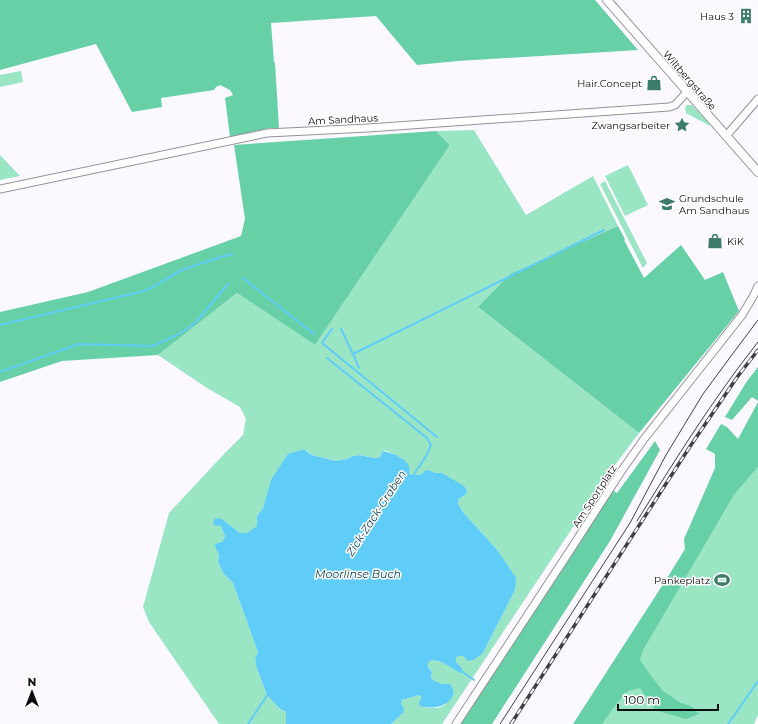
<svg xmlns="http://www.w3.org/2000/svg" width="758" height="724" font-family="Montserrat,sans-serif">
<rect width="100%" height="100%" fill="#fbf9ff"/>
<path fill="#9ae5c4" d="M21,71L23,82L0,87V75Z
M687,105H692L709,123L710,126L686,113L685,108Z
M474,130L526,215L593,176L618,226L510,274L478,307L639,433L609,473L442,724H391L403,713L401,704L402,700L419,695L422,697L427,708H438L445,705L450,684H442L433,680L431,677L432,672L427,663L431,660C444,661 449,667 460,673L461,667L456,662V658L458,656H463L483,653L515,590L498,551L462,511L458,503L459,499L465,495L446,476L442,473L412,475L409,473L402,458L387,451H383L379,458H374L360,455L353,456L347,459L336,461L312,455L306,450L267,496L263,508L257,516V526L247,534L240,533L222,519L221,526L225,536L222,542L216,549L219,555L218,562L223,573L233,583L258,652L255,658L256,666L267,695L279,708L286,712V724H219L149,622L143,607L169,513L223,455L243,435L246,419L240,407L207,388L158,355L237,293L315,345L450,145L436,131Z
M0,155L20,176L0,180Z
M628,165L648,205L625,216L605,176Z
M605,181L647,263L643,268L600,184Z
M758,467V715L754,724H597L734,495Z"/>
<path fill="#67d0a6" d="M0,0H595L638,50L458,61L417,65L376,16L271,23L274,62L275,63L279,128H270L230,137L225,98L233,95L230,90L222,86L221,85L216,87L214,90L161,98L162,107L132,112L96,44L0,70Z
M436,131L450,145L315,345L237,293L158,355L62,361L0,382V312L88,292L241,236L245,219L234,145Z
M618,226L625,239L624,240L644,278L681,245L705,280L723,272L739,311L639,433L478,307L510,274Z
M758,367V401L752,397L732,420L725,417L747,381Z
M758,402V467L734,495L643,650L640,660L652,677L663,691L681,703L691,706L699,714L686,719L655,710L640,688L628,691L617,703L602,724H573L669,575L685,549L684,539L715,468V454L706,449L721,424L727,427L738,439Z
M655,441L660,450L610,541L492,724H459L612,490L617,493Z"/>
<path fill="#60cdf8" d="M301,450H305L312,455L336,461L347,459L353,456L360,455L374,458H379L383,451C393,453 413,460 409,473L412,475L423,474L424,471L428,470L435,473H442L464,486L467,491L465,495L459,499L458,503L462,511L498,551L516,578L515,590L483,653L473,660L468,661L463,656H458L456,658V662L461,667L463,672L460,673C449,667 444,661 431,660L428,663V666L432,672L431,677L433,680L442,684H450C451,686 452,688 453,690C454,693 453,696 451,699C443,708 432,709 420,706L419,702L422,697L419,695L402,700L401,704L404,709L403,713L391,724H286V712L279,708L267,695L256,666L255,658L258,652L233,583L223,573L218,562L219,555L216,549L215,544L222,542L225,536L221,526L214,525L213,521L216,518L222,519L240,533H247L257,526V516L263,508L271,480L288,454Z"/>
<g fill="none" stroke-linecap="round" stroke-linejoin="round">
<path stroke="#60cdf8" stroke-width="2" d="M243,278L314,334
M0,325L144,291C157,286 168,277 180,271C197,264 214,259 232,254
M332,329L322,343L437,437
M341,329L353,354L604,230
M353,354L359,368
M327,358L427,438L431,445L427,455L412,477
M0,372L79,344L152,346L175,336L184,331L196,322L228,284
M461,671L474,680
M248,724L268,694
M728,724L758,681"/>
<defs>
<path id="minor" d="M726,136L758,99
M0,189L267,133L368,128L669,107L675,105L687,92
M456,724L571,549L620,473L644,439L742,315L754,295L758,286"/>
<path id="major" d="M607,0L758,172"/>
</defs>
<use href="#minor" stroke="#949198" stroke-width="9"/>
<use href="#major" stroke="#949198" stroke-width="10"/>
<use href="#minor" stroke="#fff" stroke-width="7"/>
<use href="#major" stroke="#fff" stroke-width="8"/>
<path stroke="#403f42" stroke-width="1" d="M637,521C675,460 713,399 758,342
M500,724L630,523L666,455L703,394L737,348L758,320"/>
<defs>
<path id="rail" d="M511,724L691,445L738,376L758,350"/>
</defs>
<use href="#rail" stroke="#403f42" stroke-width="3.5"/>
<use href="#rail" stroke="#fff" stroke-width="2" stroke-dasharray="6" stroke-linecap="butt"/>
</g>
<defs>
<symbol id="building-bare" viewBox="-9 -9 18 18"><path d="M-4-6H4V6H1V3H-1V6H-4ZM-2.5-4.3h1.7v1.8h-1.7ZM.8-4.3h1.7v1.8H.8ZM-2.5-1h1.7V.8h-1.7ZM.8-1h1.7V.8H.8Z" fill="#3d7c6a" stroke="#fff" stroke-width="2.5" paint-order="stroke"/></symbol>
<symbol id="shop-bare" viewBox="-9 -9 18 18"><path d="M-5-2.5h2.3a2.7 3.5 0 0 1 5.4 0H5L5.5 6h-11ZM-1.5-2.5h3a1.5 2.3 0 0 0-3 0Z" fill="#3d7c6a" stroke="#fff" stroke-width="2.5" paint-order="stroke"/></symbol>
<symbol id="sight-bare" viewBox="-9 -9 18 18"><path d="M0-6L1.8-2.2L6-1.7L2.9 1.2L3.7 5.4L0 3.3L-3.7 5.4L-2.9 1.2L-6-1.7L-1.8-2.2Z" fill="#3d7c6a" stroke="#fff" stroke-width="2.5" paint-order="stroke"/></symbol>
<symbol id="school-bare" viewBox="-9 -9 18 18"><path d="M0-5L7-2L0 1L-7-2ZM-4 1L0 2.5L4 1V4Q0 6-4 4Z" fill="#3d7c6a" stroke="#fff" stroke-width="2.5" paint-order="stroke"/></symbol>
<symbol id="stadium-bare" viewBox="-9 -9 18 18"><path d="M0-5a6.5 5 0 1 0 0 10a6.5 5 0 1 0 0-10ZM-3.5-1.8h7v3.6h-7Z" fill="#3d7c6a" stroke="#fff" stroke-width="2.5" paint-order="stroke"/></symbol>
</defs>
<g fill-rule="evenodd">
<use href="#building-bare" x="735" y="5" width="22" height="22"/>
<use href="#shop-bare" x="643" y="72" width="22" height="22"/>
<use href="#sight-bare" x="671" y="114" width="22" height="22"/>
<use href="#school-bare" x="656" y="193" width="22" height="22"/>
<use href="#shop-bare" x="704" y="230" width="22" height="22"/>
<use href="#stadium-bare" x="711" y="569" width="22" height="22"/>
</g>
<g text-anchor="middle" stroke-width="3" stroke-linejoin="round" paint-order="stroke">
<g font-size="10" fill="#0d0c0e" stroke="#fff" text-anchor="end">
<text x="734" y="20">Haus 3</text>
<text x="642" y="87">Hair.Concept</text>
<text x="670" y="129">Zwangsarbeiter</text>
<text x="679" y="202" text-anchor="start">Grundschule<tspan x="679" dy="12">Am Sandhaus</tspan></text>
<text x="727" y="245" text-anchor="start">KiK</text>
<text x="710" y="584">Pankeplatz</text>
</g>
<g font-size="10" fill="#0d0c0e" stroke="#fff">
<text transform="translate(690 80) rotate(49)" y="4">Wiltbergstraße</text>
<text transform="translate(343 119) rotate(-3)" y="4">Am Sandhaus</text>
<text transform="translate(594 496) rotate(-57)" y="4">Am Sportplatz</text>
</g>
<g font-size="11" font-style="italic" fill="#063a4b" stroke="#fff">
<text transform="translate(376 513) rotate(-57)" y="4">Zick-Zack-Graben</text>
<text x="358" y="578">Moorlinse Buch</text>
</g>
</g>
<g transform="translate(32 692)" stroke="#ffffff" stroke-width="3" paint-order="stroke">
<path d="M0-3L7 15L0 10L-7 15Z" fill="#0d0c0e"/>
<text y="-6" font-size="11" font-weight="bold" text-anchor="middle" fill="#0d0c0e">N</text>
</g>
<path d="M618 704v6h100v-6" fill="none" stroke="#0d0c0e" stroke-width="2"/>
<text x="624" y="704" font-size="12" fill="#0d0c0e" stroke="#ffffff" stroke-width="3" paint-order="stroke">100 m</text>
</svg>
